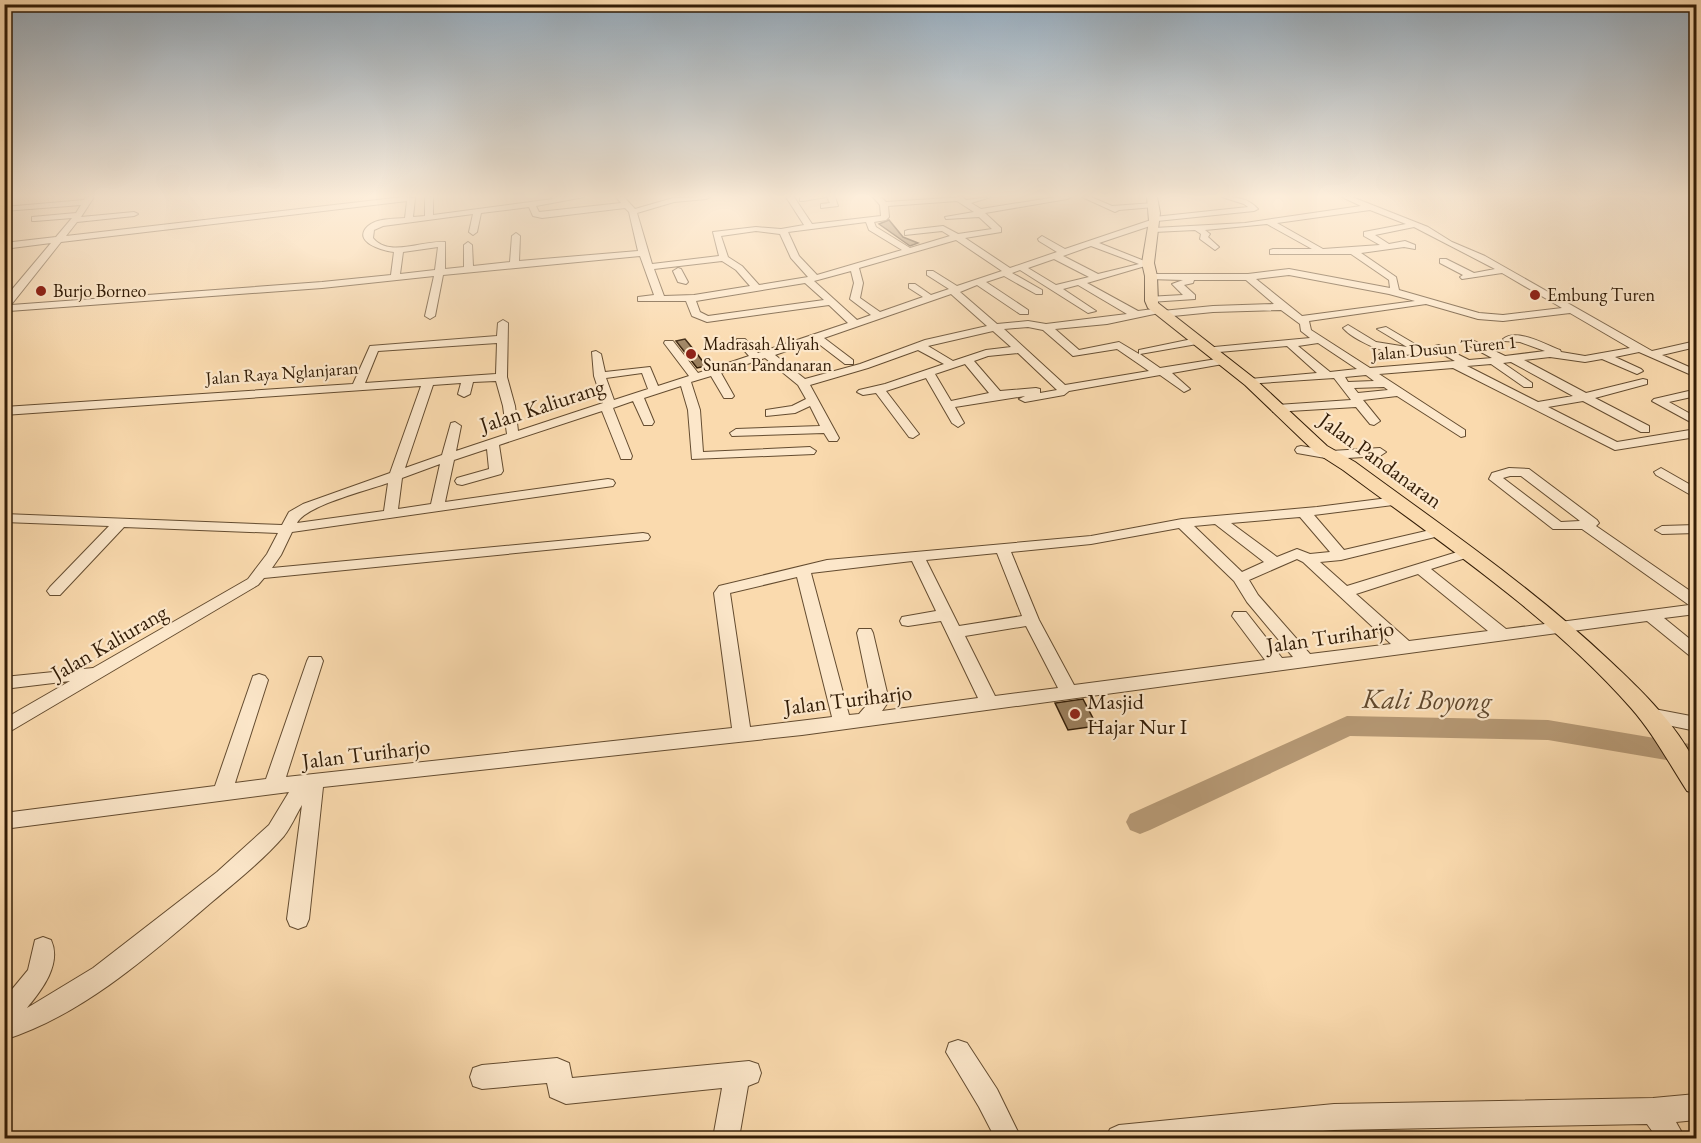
<svg xmlns="http://www.w3.org/2000/svg" width="1701" height="1143" font-family="'EB Garamond',serif">
<rect width="100%" height="100%" fill="#fadaae"/>
<filter id="stains"><feTurbulence type="fractalNoise" baseFrequency=".00333" numOctaves="4"/><feColorMatrix values="0 0 0 0 .2 0 0 0 0 .09 0 0 0 0 .02 0 0 0 .5 -.17"/></filter>
<radialGradient id="worn" r=".72"><stop offset=".6" stop-color="#630" stop-opacity="0"/><stop offset="1" stop-color="#630" stop-opacity=".3"/></radialGradient>
<g fill="none" stroke-linecap="round" stroke-linejoin="round">
<path fill="#b69975" fill-rule="evenodd" d="M1347,716L1548,720L1696,745V765L1548,740L1350,736L1150,830L1140,834L1130,830L1126,822L1130,814Z"/>
</g>
<path fill="#9a7f5d" stroke="#321c06" stroke-width="1.5" d="M889,220L903,237L918,243L910,246L879,224Z
M685,339L698,355L706,366L697,368L676,341Z
M1083,699L1097,726L1068,730L1055,703Z"/>
<g fill="none" stroke-linecap="round" stroke-linejoin="round">
<defs>
<path id="minor" d="M86,197H94L81,217L134,212L138,214L134,216L77,222L66,236L403,197L415,198L413,217L425,216V197H433V215L553,199L551,197H584L536,206L539,212L621,203L616,197H624L635,209L673,198L710,197L706,199L674,202L637,213L652,264L719,256L713,232L756,227L781,229L804,225L786,197H794L812,224L881,216L880,205L873,197H881L886,202L963,197L966,200L991,197L971,203L981,209L1056,197H1071L1067,199L985,213L1001,228V232L965,238L1010,268L1057,252L1039,241L1038,239L1042,236L1065,249L1151,220L1154,217L1248,207L1244,204L1222,197C1237,197 1248,198 1258,209L1254,211L1157,221L1156,224L1099,243L1152,264L1087,283L1138,311L1161,308L1162,311L1213,306L1274,304L1246,280H1194L1193,283L1184,285L1195,295V299L1150,302L1147,301V297L1183,295L1172,284L1183,280L1148,279L1146,277L1151,274H1248L1289,269L1390,288L1389,280L1351,254H1270V250L1273,249H1312L1267,224L1205,230L1210,234L1208,237L1219,247L1215,250L1200,239L1201,234L1195,230L1154,232L1150,230L1154,228L1245,223L1361,206L1342,197H1352L1428,227L1452,242L1485,256L1652,351L1696,341V347L1662,355L1696,370V377L1639,352L1615,357L1641,369L1643,371L1637,374L1602,359L1585,362L1550,357L1524,360L1586,393L1643,379L1647,380V384L1595,398L1649,426V432H1641L1583,401L1548,407L1617,442L1696,429V437L1615,450L1453,368L1379,374L1465,430V436L1461,437L1397,396L1363,400L1380,421L1374,425L1370,424L1356,407L1273,412V406L1277,405L1351,400L1334,378L1246,384V380L1250,379L1317,373L1287,346L1208,353L1203,350L1204,348L1310,338L1301,331L1300,324L1281,310L1213,312L1163,317L1159,316V313L1107,324L1055,329L1079,350L1119,342L1139,354V350L1197,338L1202,341L1197,344L1140,354L1160,368L1223,358L1228,361L1223,364L1172,373L1190,389L1184,392L1160,375L1069,391L1064,395L1025,402L1019,399L1025,396L955,407L964,423L958,427L952,423L926,378L886,391L919,434L913,438L909,437L876,393L863,395L857,392L859,390L885,384L944,364L918,350L868,368L810,385L839,438L837,441H829L824,433L732,436L730,433L736,429L820,426L810,406L795,413L766,416V410L792,406L806,399L798,385L765,358L721,373L734,396L732,398H724L711,376L691,382L700,410L703,452L810,447L816,451L814,454L692,459L688,410L681,386L644,398L654,422L652,425H644L633,401L613,408L632,456L631,459H621L620,456L602,411L499,445L503,471L501,474L462,485L457,484L455,481L457,478L489,469L487,449L454,460L445,502L608,479L613,480L615,483L613,486L292,532L281,555L272,568L643,533L648,534L650,537L648,540L264,578L258,585L4,735V719L70,681L4,689V677L93,668L248,579L267,554L278,533L124,527L60,595H50L47,591L50,587L109,526L4,522V514L282,525L289,512L303,504L390,473L421,386L4,415V407L353,384L370,346L497,336L498,323L503,320L508,323L507,377L515,406L518,431L603,403L594,376L592,352L596,351L601,354L605,372L650,367L658,386L689,376L664,343L665,341H673L698,373L749,356L736,341L737,339H745L758,353L848,323L829,305L707,322L692,316L686,301H638V297L654,295L640,256L443,275L435,316L430,319L425,316L434,276L322,288L9,311L4,313V299L51,243L4,249V243L56,237L72,218L35,221H32V217L76,213L81,205L4,211V207L84,200ZM407,201L405,218C394,219 377,218 368,226C351,242 384,251 394,252L391,275L322,282L11,305L61,242ZM957,201L974,212L945,217L946,219L979,217L992,229L958,234L943,226L908,230L905,231V235L942,231L950,236L910,248L876,227L874,222L886,220L889,217L888,206ZM529,207L533,216L542,218L625,208L629,212L638,251L519,261L520,236L516,233L512,236L510,262L473,266L472,245L468,242L464,245V267L445,269V242C424,240 389,258 373,238L374,230L383,226L473,214L469,232L473,235L477,232L481,213ZM1370,210L1406,224L1364,232V236L1380,245L1323,249L1277,223ZM866,222L869,230L902,250L817,275L799,256L788,232ZM1414,227L1495,269L1474,273L1446,259H1440V263L1463,275L1460,277L1462,279L1502,273L1562,308L1503,315L1479,313L1399,290L1396,277L1361,253L1404,247L1415,249V245L1405,241L1389,244L1375,235ZM756,231L780,234L791,258L808,277L759,285L742,266L728,257L721,236ZM956,240L1002,271L957,286L933,271H927V275L949,289L931,295L915,284H909V288L923,297L880,312L860,298L863,283L859,268ZM1091,246L1139,264L1098,274L1063,256ZM438,247L435,270L400,274L403,252ZM1054,259L1089,277L1056,285L1028,268ZM722,261L736,270L750,286L694,295L664,296L654,269ZM1020,270L1088,313L1096,311L1063,289L1078,285L1127,314L1046,324L1028,321L997,324L960,292L977,285L1020,314H1028V310L986,282L1004,276L1036,294H1042V290L1012,273ZM851,271L854,283L850,299L871,315L857,320L814,281ZM1289,275L1389,294L1415,301L1302,316L1256,279ZM805,283L824,300L708,316L700,312L696,301ZM951,294L987,326L925,340L860,364L805,379L775,355L815,341L845,364H853V360L824,338ZM1426,304L1478,319L1503,321L1570,313L1630,348L1585,356L1561,352L1560,350C1544,344 1517,328 1503,339L1504,341L1520,342L1545,351L1505,356L1472,340L1468,341V345L1492,358L1469,360L1439,345L1435,346V350L1455,361L1370,368L1311,330L1309,321ZM1028,327L1043,330L1073,356L1117,349L1149,371L1065,385L1004,329ZM993,331L1011,347L986,350L953,361L928,346ZM497,343L496,374L365,383L378,351ZM1318,343L1357,369L1330,372L1298,346ZM1018,353L1057,390L1040,393V389L1036,388L1000,391L974,361L988,356ZM1511,362L1573,396L1538,402L1467,366L1491,364L1524,387H1532V383L1503,363ZM965,364L989,393L951,401L935,374ZM642,373L648,389L614,400L606,378ZM1366,375L1374,381L1348,382L1345,377ZM496,381L503,406L507,434L456,451L461,426L455,422L451,423L442,455L405,468L433,385L461,383L458,394L464,397L470,394L473,382ZM1384,387L1388,390L1358,393L1354,388ZM440,464L431,504L398,509L402,478ZM388,483L384,511L297,523C305,506 368,490 388,483Z
M800,197H826L803,201H800Z
M827,197H835L838,206L821,208V204L830,203Z
M1082,197H1091L1112,206L1154,203L1158,205L1154,207L1119,210L1115,212Z
M1688,197H1696V200L1689,199Z
M678,268L681,269L688,282L686,284L678,282L673,271Z
M1348,325L1376,342L1407,347L1377,329L1386,327L1425,350C1407,364 1357,344 1343,328Z
M1693,390H1696V396L1669,402L1696,417V425L1652,401L1654,399Z
M1301,446L1331,451L1380,448L1386,452L1380,456L1331,459L1297,453L1295,450L1297,447Z
M1509,468L1529,469L1597,520L1599,523L1596,526L1696,595V614L1664,618L1696,644V658L1690,656L1647,621L802,735L323,787L309,919L306,926L298,929L290,926L287,919L302,805C296,815 291,827 284,836C263,860 237,881 213,901C151,954 83,1015 4,1040V999L28,970L35,940L43,937L51,940C62,964 42,990 27,1008L93,968L217,872L269,825L289,792L4,829V813L215,786L253,676L259,674L265,676L268,680L235,783L266,779L307,661L309,657H321L323,661L286,777L732,728L714,593L719,586L827,560L1091,536L1182,519L1317,507L1396,497L1403,501L1401,504L1314,515L1344,550L1439,528L1446,532L1439,536L1341,560L1320,562L1347,586L1467,549L1472,550L1474,553L1472,556L1431,569L1506,629L1689,605L1582,529H1553L1489,479L1492,473ZM1510,476H1521L1580,521L1561,522L1503,478ZM1300,517L1330,552L1310,554L1297,549L1277,557L1231,523ZM1215,524L1264,562L1242,572L1194,526ZM1179,528L1234,581L1247,602L1293,657L1282,658L1246,612H1234L1232,616L1265,660L1074,685L1039,620L1011,552L1091,544ZM997,553L1022,616L959,626L926,560ZM1297,559L1303,562L1391,644L1310,654L1258,595L1249,580ZM912,561L936,611L902,617L900,621L902,625L908,626L941,621L978,698L882,711L889,701L873,633L871,629H859L857,633L871,700L859,714L849,715L811,573ZM1418,574L1488,631L1409,641L1356,594ZM797,577L832,717L750,727L730,593ZM1026,626L1058,688L995,696L965,636Z
M1661,468L1696,488V498L1656,475L1654,472Z
M1696,525V533L1662,534L1655,530L1662,526Z
M1649,708L1696,717V731L1643,720L1640,715L1643,710Z
M958,1040L967,1043L997,1089L1021,1138H995L979,1107L946,1052L949,1043Z
M557,1058L569,1063L572,1078L749,1061L758,1064L761,1073L758,1082L748,1086L739,1138H713L722,1088L566,1104L550,1097L547,1083L482,1089L473,1086L470,1077L473,1068L482,1065Z
M1696,1094V1120L1676,1122L1685,1138H1657L1647,1124L1334,1130L1246,1138H1106L1110,1129L1119,1125L1334,1104L1653,1098Z"/>
<path id="major" d="M1147,197H1157L1160,213L1154,263L1157,276L1158,303L1255,379L1327,446L1355,462C1442,526 1532,587 1610,661C1642,691 1675,723 1695,762C1699,770 1696,785 1696,794L1687,791C1669,763 1653,733 1631,708C1550,616 1441,543 1343,470L1315,452L1245,385L1148,308L1145,301V276L1142,263L1149,221Z"/>
</defs>
<use href="#minor" stroke="#644c30" stroke-width="2"/>
<use href="#major" stroke="#321c06" stroke-width="2"/>
<use href="#minor" fill="#fce7ca" fill-rule="evenodd"/>
<use href="#major" fill="#fadaae" fill-rule="evenodd"/>
</g>
<linearGradient id="sky" x2="0" y2="1"><stop stop-color="#94a9ba"/><stop offset="0.55" stop-color="#fdeedb"/><stop offset="1" stop-color="#fdeedb" stop-opacity="0"/></linearGradient>
<rect width="1701" height="357" fill="url(#sky)"/>
<g fill="#8f2418" stroke="#fce7ca" stroke-width="2">
<circle cx="41" cy="291" r="6"/>
<circle cx="1535" cy="295" r="6"/>
<circle cx="691" cy="354" r="6"/>
<circle cx="1075" cy="714" r="6"/>
</g>
<g text-anchor="middle" stroke-width="4.5" stroke-linejoin="round" paint-order="stroke">
<g font-size="18" fill="#321c06" stroke="#fce7ca" text-anchor="start">
<text x="53" y="297">Burjo Borneo</text>
<text x="1547" y="301">Embung Turen</text>
<text x="703" y="350">Madrasah Aliyah<tspan x="703" dy="21">Sunan Pandanaran</tspan></text>
</g>
<g font-size="18" fill="#321c06" stroke="#fce7ca">
<text transform="translate(1444 348) rotate(-5)" y="6">Jalan Dusun Turen 1</text>
<text transform="translate(282 373) rotate(-4)" y="6">Jalan Raya Nglanjaran</text>
</g>
<g font-size="22" fill="#321c06" stroke="#fce7ca">
<text transform="translate(542 405) rotate(-18)" y="8">Jalan Kaliurang</text>
<text transform="translate(1381 460) rotate(36)" y="8">Jalan Pandanaran</text>
<text transform="translate(1330 636) rotate(-8)" y="8">Jalan Turiharjo</text>
<text transform="translate(109 642) rotate(-30)" y="8">Jalan Kaliurang</text>
<text transform="translate(848 699) rotate(-7)" y="8">Jalan Turiharjo</text>
<text transform="translate(366 753) rotate(-7)" y="8">Jalan Turiharjo</text>
</g>
<g font-size="22" fill="#321c06" stroke="#fce7ca" text-anchor="start">
<text x="1087" y="709">Masjid<tspan x="1087" dy="25">Hajar Nur I</tspan></text>
</g>
<g font-size="28" font-style="italic" fill="#60482d" stroke="#fce7ca">
<text transform="translate(1427 699) rotate(1)" y="10">Kali Boyong</text>
</g>
</g>
<rect width="1701" height="1143" fill="none" stroke="#fadaae" stroke-width="24"/>
<rect x="6" y="6" width="1689" height="1131" fill="none" stroke="#321c06" stroke-width="3"/>
<rect x="12" y="12" width="1677" height="1119" fill="none" stroke="#321c06" stroke-width="1.5"/>
<rect width="100%" height="100%" filter="url(#stains)"/>
<rect width="100%" height="100%" fill="url(#worn)"/>
</svg>
